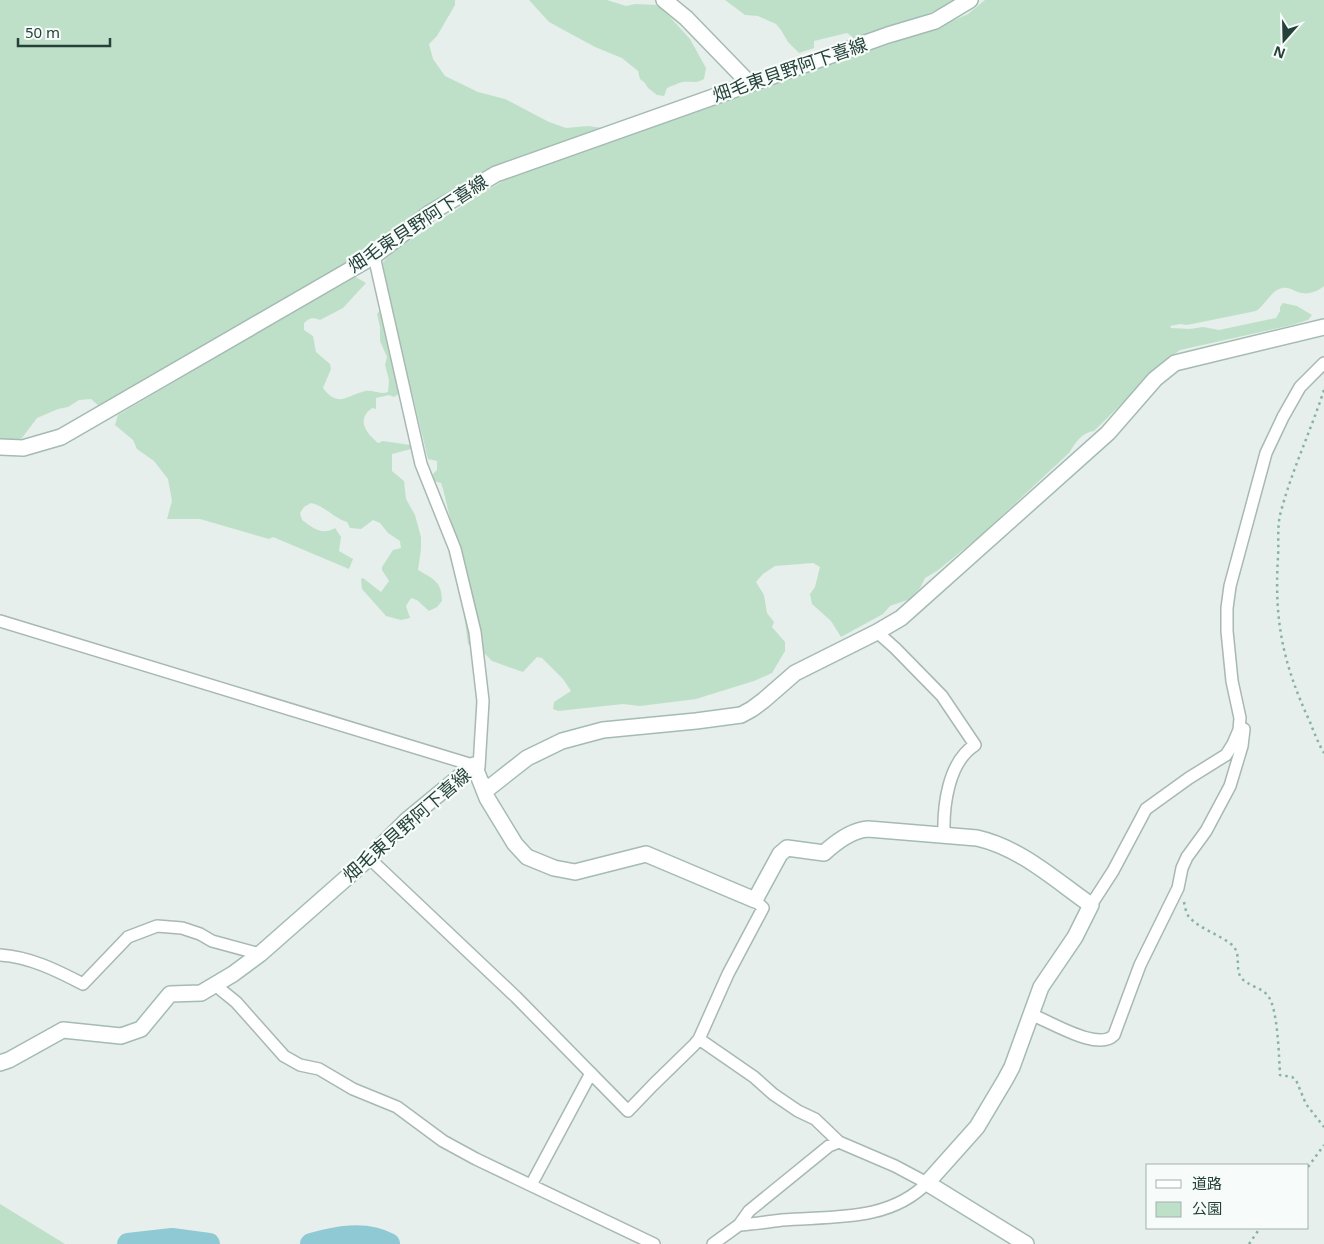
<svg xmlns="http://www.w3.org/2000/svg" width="1324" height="1244" font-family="'Noto Sans','Noto Sans JP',sans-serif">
<rect width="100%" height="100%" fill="#e6efeb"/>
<path fill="#bfe0c8" d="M0,0H455V5L437,36L429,44L433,59L445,76L478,92L505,99L549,122L566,128L588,126L603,128L532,153L486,172L386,240L332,274L100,407L91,399L79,400L68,407L58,409L37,418L22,438L11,442L0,441Z
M529,0H607L626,6L635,4L659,5L690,39L706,68L704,79C695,84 693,81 683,82C678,83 672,86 667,88L664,96L657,95L648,88L645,83L640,79L638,71L622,58L595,47L549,22Z
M725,0H960L892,29L854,38L847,33L814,41V48L799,53L788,42L781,30L776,24L758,16L745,15Z
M985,0H1324V286C1320,290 1309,295 1302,293C1293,292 1290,285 1279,289C1270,293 1265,305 1256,311L1187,325L1180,324L1170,326L1171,328L1190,329L1203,327L1219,330L1276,318L1280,311V307L1283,303L1297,306L1312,315L1308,320L1292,325L1180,350L1166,360L1094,431C1081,433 1076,442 1069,453L980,536L937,571L925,578L920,588L910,599L890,606L883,614L841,637L831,621L812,604L810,594L815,587L820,567L813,563L775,566L763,574L756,582L764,595L767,613L774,622L772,627L785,642V651L772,673L754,681L696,699L640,706L623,704L558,711L553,709L554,702L571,691L563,679L542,658L537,657L523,672L492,661L484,653L468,644L452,526L443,489L441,483L434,481L433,474L437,470V461L428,459L381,265C390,252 404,244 417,236C450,213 484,191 519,172L936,28L968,14Z
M354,276L366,283L343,308L320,320C313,317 309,318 304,323V330L313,336L316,352L330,364L331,369L323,388C338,408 346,396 365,391C373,390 381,395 388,392L389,380L385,365L387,357L380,341V327L377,314L381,309L400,393L394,397L389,395L376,398V409L372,408C356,420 366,433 378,443L383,441L410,445L411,449L392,454V471L404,481L406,499L415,515L421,537V549L418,570C433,579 442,581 442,601L437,607L429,611L417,600L411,598L406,606L410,618L401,620L386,616L362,589L361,579L363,578L381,592L389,581L382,570V567L393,550L401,548L400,541L388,533L380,523L373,520L361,529L350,528L347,522C333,518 327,507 311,503L304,507L300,513L302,520C313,528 322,536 335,528L341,537L339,551L353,559L349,569L273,537L269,539L200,519H167L172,501L168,479L154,461L137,449L133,440L115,425L118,415Z
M0,1204L65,1244H0Z"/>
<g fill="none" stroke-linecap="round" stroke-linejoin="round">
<path stroke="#8ec9d4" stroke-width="22" d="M128,1244L172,1239L209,1244
M311,1244C336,1237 365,1231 389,1244"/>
<defs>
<path id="street" d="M0,621L479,767L483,701L475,632L455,549L421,464L374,256
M877,632L895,648L942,696L975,745C948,762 943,806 944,836
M369,858L516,997L628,1111L653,1085L694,1045L699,1039L728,974L763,908L755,900
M1091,905L1113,871L1146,809L1189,778L1226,755L1233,744L1239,730L1240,718L1232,681L1227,631V608L1230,586L1266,453L1283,417L1300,387L1324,363
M0,955C30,957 56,970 83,984L128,937L157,926L182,928L200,934L212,941L260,954
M215,985L236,1002L284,1056L300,1065L319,1069L353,1089L397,1107L443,1141L476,1159L654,1244
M1032,1015C1050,1021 1098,1052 1114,1035L1140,965L1178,888L1182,868L1187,857L1206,831L1230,786L1242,746L1244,729
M699,1039L754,1077L773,1094L798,1111L815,1119L839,1142L895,1166L927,1183C889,1222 831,1216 782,1220C767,1222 754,1224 739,1225
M531,1185L591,1073
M713,1244L739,1225L749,1211L829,1146L839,1142"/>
<path id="secondary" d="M664,0L686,18L750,84
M0,447L23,448L61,437L374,256L430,213L496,174L888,35L935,21L970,0
M482,783L485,791L527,758L562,741L603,730L696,721L741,715L752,709L764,700L795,673L877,632L901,618L1108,433L1155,379L1175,363L1324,327
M0,1063L9,1060L63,1030L121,1036L141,1029L170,994L201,993L233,974L260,954L369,858L406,821L474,765L487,798L515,844L527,857L554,868L575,872L646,854L755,900L780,854L787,848L824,853C836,842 852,830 868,829L977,838C1021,848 1055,880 1091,905L1075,937L1041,987L1012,1067L1005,1080L977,1127L927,1183L1026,1244"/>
</defs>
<use href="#street" stroke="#a8b8b2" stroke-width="14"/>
<use href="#secondary" stroke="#a4bbb3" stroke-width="18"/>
<path stroke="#86b3a5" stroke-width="2.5" stroke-dasharray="2.5 4" stroke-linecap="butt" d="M1324,390C1310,433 1291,472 1280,515C1277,529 1279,543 1278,557C1274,621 1283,664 1310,722C1314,732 1318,743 1324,753
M1184,902C1185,907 1186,913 1189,917C1200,929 1218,934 1231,944C1242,953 1235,965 1240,976C1246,986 1262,987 1268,996C1278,1008 1279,1058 1280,1075L1292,1077L1296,1080L1306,1104L1324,1127
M1308,1167L1324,1145
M1249,1244L1260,1228"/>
<use href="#street" stroke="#fff" stroke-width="11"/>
<use href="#secondary" stroke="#fff" stroke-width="15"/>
</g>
<g text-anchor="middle" stroke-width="4.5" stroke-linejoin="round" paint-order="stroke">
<g font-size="18" fill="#24423a" stroke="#f7fbf9">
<text transform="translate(790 70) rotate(-19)" y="6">畑毛東貝野阿下喜線</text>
<text transform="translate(418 224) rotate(-33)" y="6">畑毛東貝野阿下喜線</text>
<text transform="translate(407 825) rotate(-41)" y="6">畑毛東貝野阿下喜線</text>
</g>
</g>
<rect x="1146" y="1164" width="162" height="65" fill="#f7fbf9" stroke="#a3b1ad"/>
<rect x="1156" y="1180" width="25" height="8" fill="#ffffff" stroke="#a3b1ad"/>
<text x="1192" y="1189" font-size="15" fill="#24423a">道路</text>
<rect x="1156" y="1202" width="25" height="15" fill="#bfe0c8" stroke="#a3b1ad"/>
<text x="1192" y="1214" font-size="15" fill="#24423a">公園</text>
<g transform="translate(1284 40) rotate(200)" stroke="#f7fbf9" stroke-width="4" paint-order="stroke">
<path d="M0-4L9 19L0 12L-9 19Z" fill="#24423a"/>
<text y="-8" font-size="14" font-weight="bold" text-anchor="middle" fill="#24423a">N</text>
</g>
<path d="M18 38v8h92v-8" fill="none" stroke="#24423a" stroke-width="2.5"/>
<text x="25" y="38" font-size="15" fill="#24423a" stroke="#f7fbf9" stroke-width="4" paint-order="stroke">50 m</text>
</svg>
